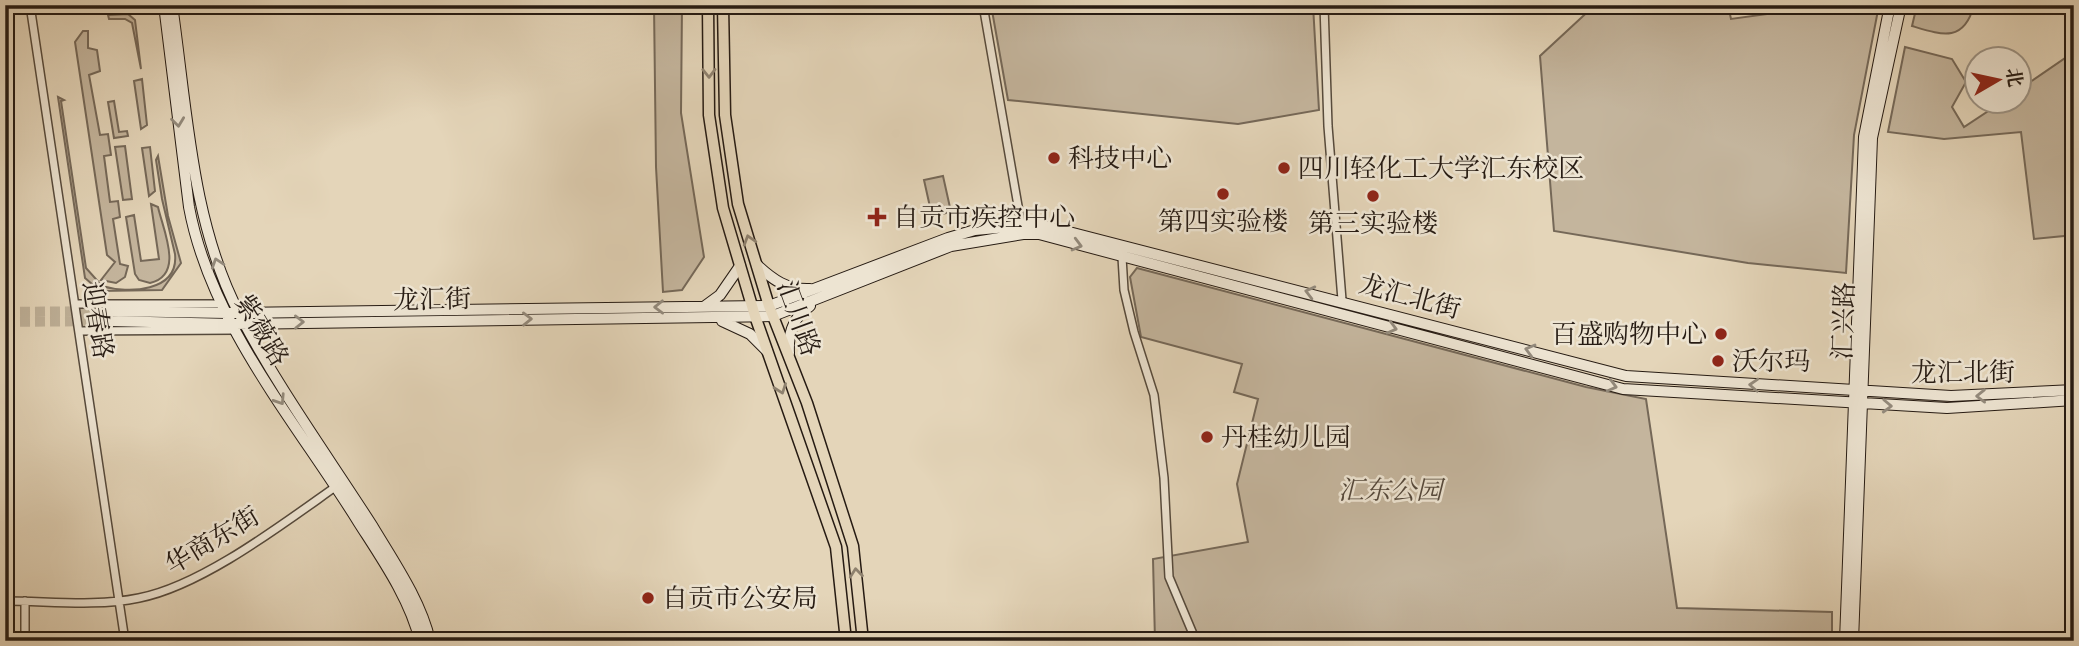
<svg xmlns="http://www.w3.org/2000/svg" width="2079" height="646" font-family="'Libre Bodoni','Noto Serif SC',serif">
<rect width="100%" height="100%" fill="#e4d5b9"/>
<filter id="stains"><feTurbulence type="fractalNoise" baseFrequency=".00286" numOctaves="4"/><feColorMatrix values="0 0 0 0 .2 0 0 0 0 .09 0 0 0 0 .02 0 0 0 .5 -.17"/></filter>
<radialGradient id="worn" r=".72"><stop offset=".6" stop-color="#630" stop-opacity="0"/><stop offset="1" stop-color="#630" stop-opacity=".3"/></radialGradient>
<path fill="#c4b59d" stroke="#756858" stroke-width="2" d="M654,5H682L681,113L704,257L682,290L663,292L656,167Z
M991,5H1313L1319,110L1238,124L1008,100Z
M1595,5H1690L1691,8L1728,5L1731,19L1833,5H1879L1854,135L1846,273L1748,263L1554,231L1540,56Z
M1917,5H1974C1964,43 1942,35 1912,26Z
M128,14L135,20L141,69L132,23L125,19H109L108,15Z
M83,31H88V48L97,50L100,71L89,75L100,135L108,134L111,155L104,156L110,202L118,201L120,217L113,219L120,264L128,266L125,277L116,283L101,280L115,262L107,255L75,42Z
M1905,47L1952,59L1966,82L1952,107L1964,127L2002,102H2020V89L2074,52V181L2069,182L2074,235L2034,239L2021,132L1944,139L1888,132Z
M142,79L147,125L141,129L134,81Z
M58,97L64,100L61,101L86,268L102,286C128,294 179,292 175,254L162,199L156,160L158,156L168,216L181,263L162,290L100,291L85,278Z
M114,101L119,132L127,131L128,136L114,138L108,102Z
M125,146L132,199L123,200L115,147Z
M150,147L155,191L149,196L142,148Z
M943,176L951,212L932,216L924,180Z
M151,204L158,207C163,230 185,275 150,283L139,280L135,274L126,217L134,215L141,261L159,259Z
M1137,268L1586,387L1646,399L1677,608L1832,612V641H1155L1153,559L1248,542L1237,484L1258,399L1234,392L1242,364L1141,337L1130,277Z"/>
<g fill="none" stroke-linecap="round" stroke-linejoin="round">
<path stroke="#beb098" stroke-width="10" stroke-dasharray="10 5" stroke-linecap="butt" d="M5,312L107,311
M5,322L108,321"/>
<defs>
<path id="street" d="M30,5L125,641
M983,5L1021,223
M1324,5L1328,126L1342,300
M1122,257L1124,290L1134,332L1154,395L1164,478L1169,577L1196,641
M75,304H221
M79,331L235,330
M5,601C49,601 96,607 139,598C202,586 284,523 338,485
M25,641V601"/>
<path id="secondary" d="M164,5L189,207C211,325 297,423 359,523C382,559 410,599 420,641
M172,5C187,107 191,223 240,315C278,388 329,458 373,527C394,562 421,601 430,641
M757,265C773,280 787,290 810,289
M705,306L720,295L740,266
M107,311L227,313L769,306L948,238L975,230L1038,224L1626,376L1951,396L2074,390
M108,321L232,324L773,316L951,246L1023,234H1039L1623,389L1947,408L2074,400
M722,321L750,334L767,351
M789,353C788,333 793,317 810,306
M1845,641L1864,137L1890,5
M1853,641L1872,138L1901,5"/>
<path id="primary" d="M708,5L709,115L723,208L755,316L836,547L846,641
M723,5L725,115L738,204L769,306L807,403L853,546L863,641"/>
</defs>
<use href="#street" stroke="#564a3c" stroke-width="10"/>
<use href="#secondary" stroke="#261b13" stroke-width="12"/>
<use href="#primary" stroke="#261b13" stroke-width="13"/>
<use href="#street" stroke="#ede4d2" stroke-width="7"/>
<use href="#secondary" stroke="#ede4d2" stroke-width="10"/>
<use href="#primary" stroke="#e4d5b9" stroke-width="10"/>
</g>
<defs><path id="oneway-chevron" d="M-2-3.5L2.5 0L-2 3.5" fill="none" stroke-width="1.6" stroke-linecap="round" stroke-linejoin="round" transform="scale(1.75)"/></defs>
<g stroke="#8e816e">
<use href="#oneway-chevron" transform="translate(709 73) rotate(89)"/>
<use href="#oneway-chevron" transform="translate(749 240) rotate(-107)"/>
<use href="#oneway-chevron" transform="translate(781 389) rotate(70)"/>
<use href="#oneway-chevron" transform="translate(856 573) rotate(-96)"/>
</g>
<g stroke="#938a7c">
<use href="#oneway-chevron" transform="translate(178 122) rotate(83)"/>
<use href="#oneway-chevron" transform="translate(1077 245) rotate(15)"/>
<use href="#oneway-chevron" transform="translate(217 263) rotate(-108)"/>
<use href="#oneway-chevron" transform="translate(1310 292) rotate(-166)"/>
<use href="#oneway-chevron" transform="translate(659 307) rotate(179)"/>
<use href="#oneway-chevron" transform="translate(527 319) rotate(-1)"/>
<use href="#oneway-chevron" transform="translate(299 322) rotate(-1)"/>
<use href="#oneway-chevron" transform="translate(1392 328) rotate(15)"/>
<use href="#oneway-chevron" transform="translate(1530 350) rotate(-165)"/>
<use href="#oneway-chevron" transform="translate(1754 385) rotate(-177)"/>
<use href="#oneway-chevron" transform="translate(1612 386) rotate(15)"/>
<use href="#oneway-chevron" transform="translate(1981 396) rotate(179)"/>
<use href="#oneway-chevron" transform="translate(280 400) rotate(57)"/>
<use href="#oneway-chevron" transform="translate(1887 406) rotate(2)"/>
</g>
<g fill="#8f2418" stroke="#ede4d2" stroke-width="2.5">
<circle cx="1054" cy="158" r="7"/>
<circle cx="1284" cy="168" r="7"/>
<circle cx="1223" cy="194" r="7"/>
<circle cx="1373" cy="196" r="7"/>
<path d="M873.5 206.5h7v7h7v7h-7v7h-7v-7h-7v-7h7z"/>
<circle cx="1721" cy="334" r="7"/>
<circle cx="1718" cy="361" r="7"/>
<circle cx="1207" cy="437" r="7"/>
<circle cx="648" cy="598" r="7"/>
</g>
<g text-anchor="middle" stroke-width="5" stroke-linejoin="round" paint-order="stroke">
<g font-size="26" fill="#261b13" stroke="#ede4d2" text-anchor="start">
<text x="1068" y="167">科技中心</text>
<text x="1298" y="177">四川轻化工大学汇东校区</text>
<text x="893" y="226">自贡市疾控中心</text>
<text x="1223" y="230" text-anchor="middle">第四实验楼</text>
<text x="1373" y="232" text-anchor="middle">第三实验楼</text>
<text x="1707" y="343" text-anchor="end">百盛购物中心</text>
<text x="1732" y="370">沃尔玛</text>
<text x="1221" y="446">丹桂幼儿园</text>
<text x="662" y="607">自贡市公安局</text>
</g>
<g font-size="26" fill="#261b13" stroke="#ede4d2">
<text transform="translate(1410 296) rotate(15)" y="9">龙汇北街</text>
<text transform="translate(432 299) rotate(-1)" y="9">龙汇街</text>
<text transform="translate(799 318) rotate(70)" y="9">汇川路</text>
<text transform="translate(98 320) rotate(81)" y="9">迎春路</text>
<text transform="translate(1843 321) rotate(-88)" y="9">汇兴路</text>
<text transform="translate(262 330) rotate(59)" y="9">紫薇路</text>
<text x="1963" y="381">龙汇北街</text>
<text transform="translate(212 540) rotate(-31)" y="9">华商东街</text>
</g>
<g font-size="26" font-style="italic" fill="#55493c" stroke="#ede4d2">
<text x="1390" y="499">汇东公园</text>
</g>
</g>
<rect width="2079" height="646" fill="none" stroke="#e4d5b9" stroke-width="28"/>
<rect x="7" y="7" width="2065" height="632" fill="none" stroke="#261b13" stroke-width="3.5"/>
<rect x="14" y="14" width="2051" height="618" fill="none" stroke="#261b13" stroke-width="2"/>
<g transform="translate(1998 80) rotate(81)"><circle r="33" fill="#ede4d2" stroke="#9d9486" stroke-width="2"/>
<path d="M0-5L12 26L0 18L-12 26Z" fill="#8f2418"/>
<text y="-10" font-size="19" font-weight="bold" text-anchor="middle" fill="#261b13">北</text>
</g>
<rect width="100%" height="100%" filter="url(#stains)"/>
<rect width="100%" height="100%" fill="url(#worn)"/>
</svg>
